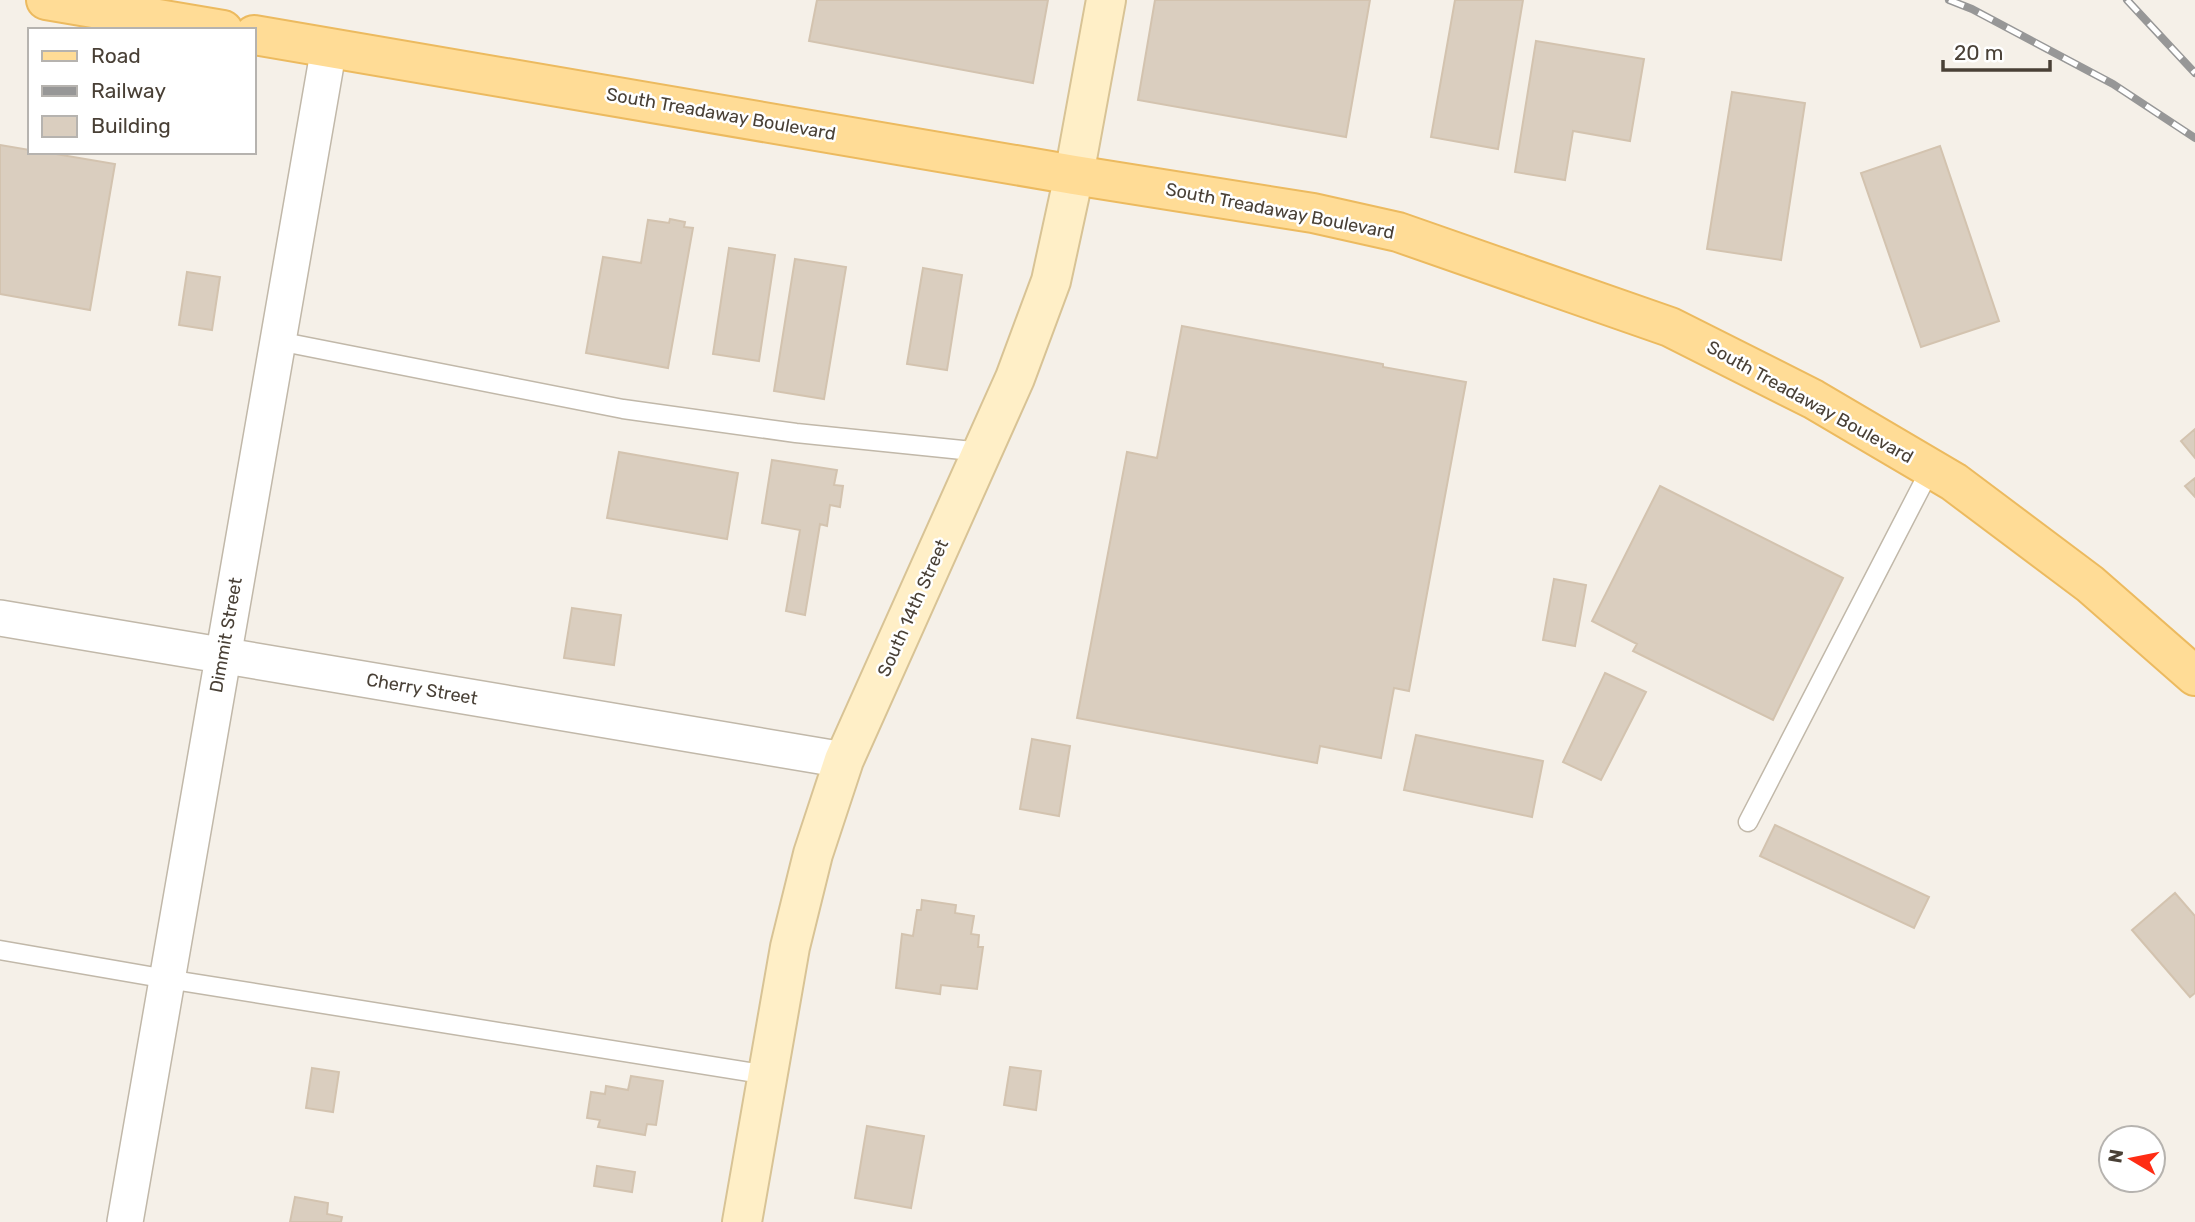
<svg xmlns="http://www.w3.org/2000/svg" width="2195" height="1222" font-family="Rubik,sans-serif">
<rect width="100%" height="100%" fill="#f5f0e8"/>
<path fill="#dacebf" stroke="#d3c3af" stroke-width="2" d="M817,0H1048L1033,83L809,41Z
M1155,0H1370L1346,137L1138,100Z
M1455,0H1523L1498,149L1431,137Z
M1536,41L1644,59L1630,141L1573,131L1565,180L1515,172Z
M1732,92L1805,103L1781,260L1707,249Z
M0,145L30,150V152H44L115,164L90,310L0,294Z
M1940,146L1999,321L1921,347L1861,173Z
M670,219L685,222L684,227L693,228L668,368L586,353L603,257L641,263L648,220L669,223Z
M729,248L775,255L759,361L713,354Z
M795,259L846,267L824,399L774,391Z
M923,268L962,275L947,370L907,364Z
M187,272L220,277L212,330L179,325Z
M1182,326L1383,364V367L1466,382L1409,691L1394,688L1381,758L1320,746L1317,763L1077,718L1127,452L1157,458Z
M2195,429V458L2181,441Z
M619,452L738,473L727,539L607,518Z
M772,460L837,470L834,485L843,486L840,507L830,505L827,526L820,524L805,615L786,611L800,530L762,523Z
M2195,478V497L2185,486Z
M1660,486L1843,578L1773,720L1633,651L1637,644L1592,621Z
M1554,579L1586,585L1575,646L1543,640Z
M572,608L621,615L614,665L564,658Z
M1605,673L1646,692L1601,780L1563,762Z
M1416,735L1543,761L1532,817L1404,790Z
M1032,739L1070,746L1059,816L1020,809Z
M1775,825L1929,897L1914,928L1760,856Z
M2175,893L2195,916V993L2190,997L2132,930Z
M922,900L956,905L955,913L974,916L971,934L979,935L978,947H983L977,989L941,985L940,994L896,988L902,934L913,936L917,910H921Z
M1010,1067L1041,1071L1036,1110L1004,1105Z
M312,1068L339,1072L333,1112L306,1108Z
M631,1076L663,1081L656,1125L647,1124L645,1135L598,1127L600,1120L587,1118L591,1092L605,1094L606,1086L628,1090Z
M867,1126L924,1136L911,1208L855,1198Z
M597,1166L635,1172L632,1192L594,1186Z
M295,1197L328,1203L327,1214L342,1217L341,1222H290Z"/>
<g fill="none" stroke-linecap="round" stroke-linejoin="round">
<defs>
<path id="lane" d="M278,341L623,409L796,433L982,452
M1748,822L1931,468
M0,950L167,979L768,1075"/>
<path id="street" d="M0,618L844,760
M125,1222L329,47"/>
<path id="secondary" d="M742,1222L790,947L813,854L844,760L1015,378L1051,281L1074,175L1106,0"/>
<path id="primary" d="M46,0L223,30
M254,35L1074,175L1313,213L1398,232L1670,327L1813,399L1954,482L2090,584L2195,676"/>
</defs>
<use href="#lane" stroke="#c1b8a9" stroke-width="21"/>
<use href="#street" stroke="#c1b8a9" stroke-width="38"/>
<use href="#secondary" stroke="#d8c395" stroke-width="42"/>
<use href="#primary" stroke="#ecba5f" stroke-width="42"/>
<use href="#lane" stroke="#fff" stroke-width="18"/>
<use href="#street" stroke="#fff" stroke-width="35"/>
<use href="#secondary" stroke="#ffefc7" stroke-width="38"/>
<use href="#primary" stroke="#ffdc96" stroke-width="38"/>
<defs>
<path id="rail" d="M1949,0L1972,9L2113,84L2195,138
M2127,0L2195,73"/>
</defs>
<use href="#rail" stroke="#979797" stroke-width="8"/>
<use href="#rail" stroke="#fff" stroke-width="5" stroke-dasharray="16" stroke-linecap="butt"/>
</g>
<g text-anchor="middle" stroke-width="5" stroke-linejoin="round" paint-order="stroke">
<g font-size="18" fill="#494036" stroke="#fff">
<text transform="translate(721 114) rotate(10)" y="6">South Treadaway Boulevard</text>
<text transform="translate(1280 211) rotate(11)" y="6">South Treadaway Boulevard</text>
<text transform="translate(1810 402) rotate(29)" y="6">South Treadaway Boulevard</text>
<text transform="translate(913 608) rotate(-66)" y="6">South 14th Street</text>
<text transform="translate(226 635) rotate(-80)" y="6">Dimmit Street</text>
<text transform="translate(422 689) rotate(10)" y="6">Cherry Street</text>
</g>
</g>
<rect x="28" y="28" width="228" height="126" fill="#ffffff" stroke="#b6b3af" stroke-width="2"/>
<rect x="42" y="51" width="35" height="10" fill="#ffdc96" stroke="#b6b3af" stroke-width="2"/>
<text x="91" y="63" font-size="21" fill="#494036">Road</text>
<rect x="42" y="86" width="35" height="10" fill="#979797" stroke="#b6b3af" stroke-width="2"/>
<text x="91" y="98" font-size="21" fill="#494036">Railway</text>
<rect x="42" y="116" width="35" height="21" fill="#dacebf" stroke="#b6b3af" stroke-width="2"/>
<text x="91" y="133" font-size="21" fill="#494036">Building</text>
<g transform="translate(2132 1159) rotate(280)"><circle r="33" fill="#ffffff" stroke="#b6b3af" stroke-width="2"/>
<path d="M0-5L12 26L0 18L-12 26Z" fill="#ff2c14"/>
<text y="-10" font-size="19" font-weight="bold" text-anchor="middle" fill="#494036">N</text>
</g>
<path d="M1943 60v10h107v-10" fill="none" stroke="#494036" stroke-width="3.5"/>
<text x="1954" y="60" font-size="21" fill="#494036" stroke="#ffffff" stroke-width="5" paint-order="stroke">20 m</text>
</svg>
